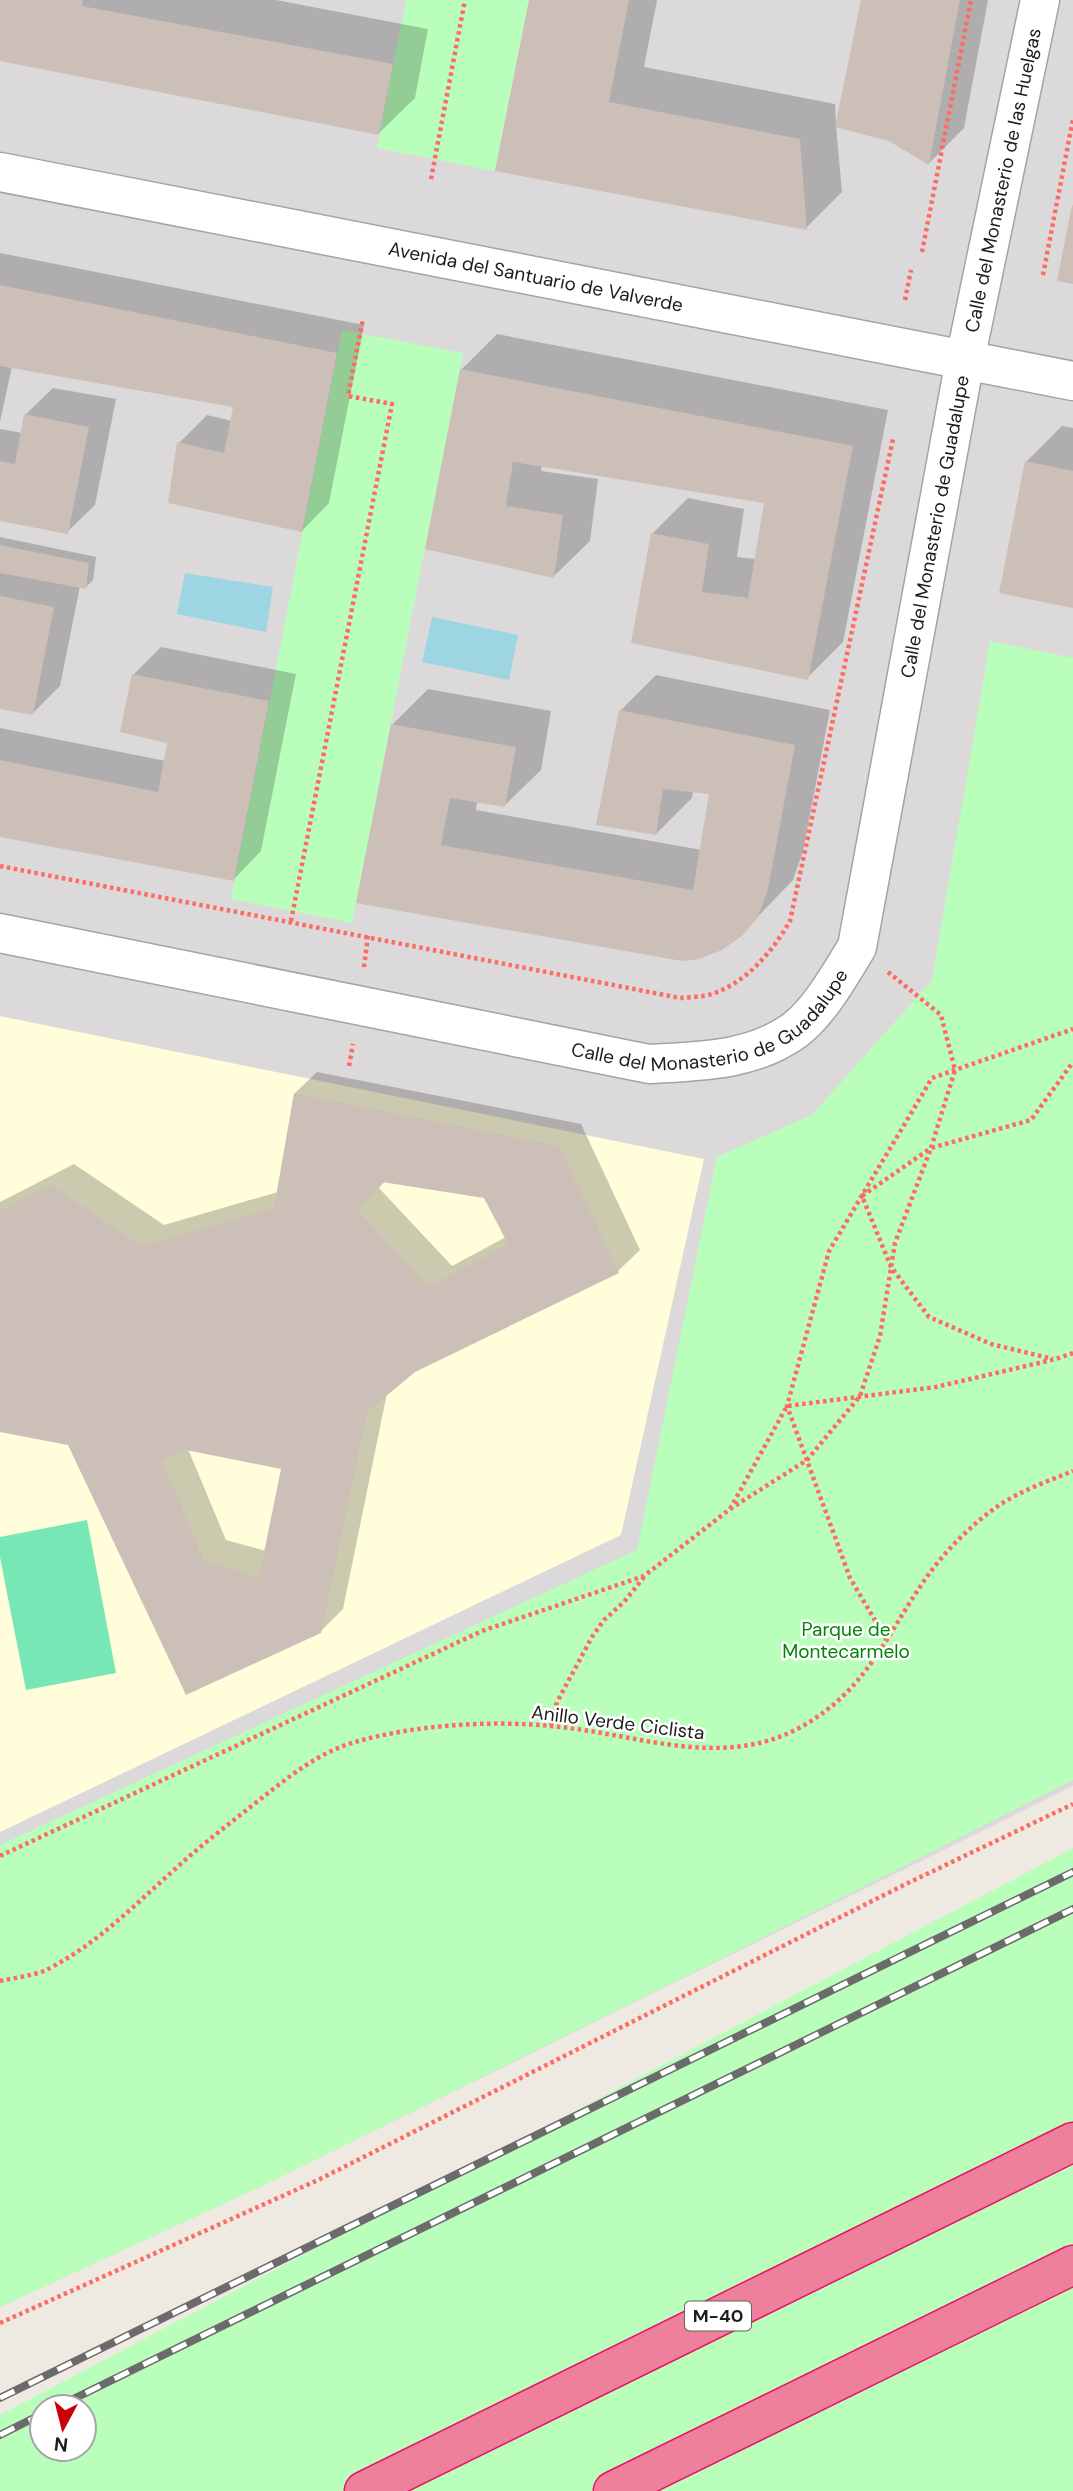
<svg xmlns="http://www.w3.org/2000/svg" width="1073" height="2491" font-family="'DM Sans',sans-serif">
<rect width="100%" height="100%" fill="#efeae1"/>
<path fill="#dbd9da" d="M0,0H1073V1786L260,2187L0,2307Z"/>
<path fill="#fffdda" d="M0,1016L704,1159L621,1535L0,1832Z"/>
<path fill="#b9ffbb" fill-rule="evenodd" d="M406,0H529L495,171L377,148Z
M342,330L463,353L352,923L231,899Z
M990,641L1073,658V1780L718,1960L260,2187L0,2307V1845L637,1550L717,1157L812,1115L932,980Z
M1073,1848V2491H0V2415ZM42,2407H84V2449H42Z"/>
<path fill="#77e7b6" d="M87,1520L116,1673L26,1690L0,1557V1537Z"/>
<path fill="#9dd6e2" d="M185,573L273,587L266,632L177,614Z
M432,617L518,635L509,680L422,662Z"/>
<path fill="#0003" fill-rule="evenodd" d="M0,0H276L428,29L415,98L379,133L0,59Z
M531,0H657L644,67L835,104L836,124L863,0H988L964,128L929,163L890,140L836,126L842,192L806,228L497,170Z
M0,253L364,325L329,503L302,531L179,443L207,415L232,421L235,406L12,366L0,422Z
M497,334L888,410L843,642L807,678L633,642L652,534L688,498L744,509L737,557L756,559L766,502L542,465L541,471L598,479L590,541L554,576L427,548L461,370Z
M53,388L116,399L95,505L67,532L0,519V429L22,433L25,415Z
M1062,426L1073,428V606L1026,462Z
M0,537L96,557L93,580L86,587L80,586L60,686L33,713L0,708Z
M161,647L296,674L261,851L234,879L0,835V728L166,761L169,741L134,674Z
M656,675L830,710L803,851L793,880L742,933L358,901L392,725L428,689L551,711L541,770L505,805L477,801L476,810L702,850L711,793L693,790L692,798L656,834L620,711Z
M317,1072L581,1124L640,1250L618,1271L414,1370L387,1393L343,1609L320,1632L187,1693L70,1443L0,1430V1202L74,1164L164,1225L278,1192L295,1093ZM385,1181L485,1197L506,1237L452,1266L379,1188ZM188,1449L283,1468L266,1551L226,1540Z"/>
<path fill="#cbbfb7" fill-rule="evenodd" d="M0,0H83L82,6L393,64L379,135L0,61Z
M529,0H629L609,102L800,139L807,230L495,171Z
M861,0H960L929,165L889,141L835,127Z
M1072,205L1073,206V284L1057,281Z
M0,285L337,353L302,532L168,503L177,442L224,453L233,407L0,366Z
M460,369L853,446L808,680L631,643L651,533L709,544L702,592L748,598L764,503L513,462L506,506L563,515L554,578L425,549Z
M24,414L89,427L68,534L0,521V461L15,464Z
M1025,461L1073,471V608L999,593Z
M0,545L89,563L86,589L0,573Z
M0,596L54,607L33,715L0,709Z
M132,674L269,701L234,881L0,837V760L158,792L167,743L120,732Z
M619,710L795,745L768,889L758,917L743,935L722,950L699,959L682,961L356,903L391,724L516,747L505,807L450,798L441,845L693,890L709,794L663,789L656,835L596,825Z
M294,1093L559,1146L619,1273L415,1372L367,1412L321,1633L186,1695L68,1445L0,1432V1211L51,1185L142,1246L274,1208ZM382,1182L484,1198L508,1244L429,1287L358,1211ZM186,1450L281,1469L259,1577L204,1561L162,1460Z"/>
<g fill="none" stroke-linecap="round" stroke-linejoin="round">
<defs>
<g id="minor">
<path id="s1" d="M0,172L1073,381"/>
<path id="s2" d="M0,933L649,1064C700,1061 753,1061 795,1030C820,1011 841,973 857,947L965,360L1040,0"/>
</g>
<path id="highway" d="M364,2491L1073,2142
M613,2491L1073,2265"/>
</defs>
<use href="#minor" stroke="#a4a4a4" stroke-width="41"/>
<use href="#highway" stroke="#e91267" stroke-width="41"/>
<path stroke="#ff6a62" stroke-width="4.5" stroke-dasharray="3.5 3.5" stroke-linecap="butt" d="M431,179L465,0
M922,252L971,0
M1043,275L1073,119
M905,300L911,270
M0,866L680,998C690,997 702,997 712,994C747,982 772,952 790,921L893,439
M291,921L392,404L348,396L363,319
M364,967L368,936
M888,972L941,1015L955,1070L931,1148L862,1196L891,1267L929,1317L991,1344L1053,1359
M349,1066L353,1044
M730,1509L807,1460L860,1396L880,1336L895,1243L931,1148L1031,1120L1073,1062
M886,1639L850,1578L787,1406L829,1251L932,1078L1073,1029
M551,1726L557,1702L592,1637L604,1620L624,1602L644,1577
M0,1856L482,1631L644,1576L730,1509L787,1406L936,1387L1056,1359L1073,1353
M0,1981C14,1978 30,1976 44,1971C51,1968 59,1963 66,1959C107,1934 139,1901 174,1870C202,1844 233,1821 263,1797C291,1775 320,1752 355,1742C414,1725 490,1720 551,1726C635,1733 721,1771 801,1727C867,1690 885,1637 926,1578C945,1551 971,1525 998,1506C1020,1491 1048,1481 1073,1471
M0,2323L318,2180L906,1884L1073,1804"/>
<use href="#minor" stroke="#fff" stroke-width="38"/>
<use href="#highway" stroke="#ef809b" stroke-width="38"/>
<defs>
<path id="rail" d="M0,2398L1073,1872
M57,2407L1073,1909
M0,2435L42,2414"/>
</defs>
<use href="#rail" stroke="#6b6b6b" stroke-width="8"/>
<use href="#rail" stroke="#fff" stroke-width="5" stroke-dasharray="16" stroke-linecap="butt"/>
</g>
<g text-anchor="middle" stroke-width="5" stroke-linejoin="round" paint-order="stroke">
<rect fill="#fff" stroke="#616161" stroke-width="2" x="685" y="2301.5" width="66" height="29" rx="5"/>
<g font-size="18" font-weight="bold" fill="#1d1d1d">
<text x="718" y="2322">M-40</text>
</g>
<g font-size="19" fill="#1d1d1d" stroke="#fff">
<text dy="7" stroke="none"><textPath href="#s2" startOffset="1699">Calle del Monasterio de las Huelgas</textPath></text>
<text dy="7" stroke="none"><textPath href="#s1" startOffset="546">Avenida del Santuario de Valverde</textPath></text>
<text dy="7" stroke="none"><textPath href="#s2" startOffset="1346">Calle del Monasterio de Guadalupe</textPath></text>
<text dy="7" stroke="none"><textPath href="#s2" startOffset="737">Calle del Monasterio de Guadalupe</textPath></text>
<text transform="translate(618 1722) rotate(7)" y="7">Anillo Verde Ciclista</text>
</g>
<g font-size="19" fill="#018505" stroke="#fff">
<text x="846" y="1636">Parque de<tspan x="846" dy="22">Montecarmelo</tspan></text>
</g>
</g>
<g transform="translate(63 2428) rotate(187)"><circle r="33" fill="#ffffff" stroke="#a5a5a5" stroke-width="2"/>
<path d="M0-5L12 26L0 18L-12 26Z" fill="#c9000a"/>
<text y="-10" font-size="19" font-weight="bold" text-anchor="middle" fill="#1d1d1d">N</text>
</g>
</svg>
